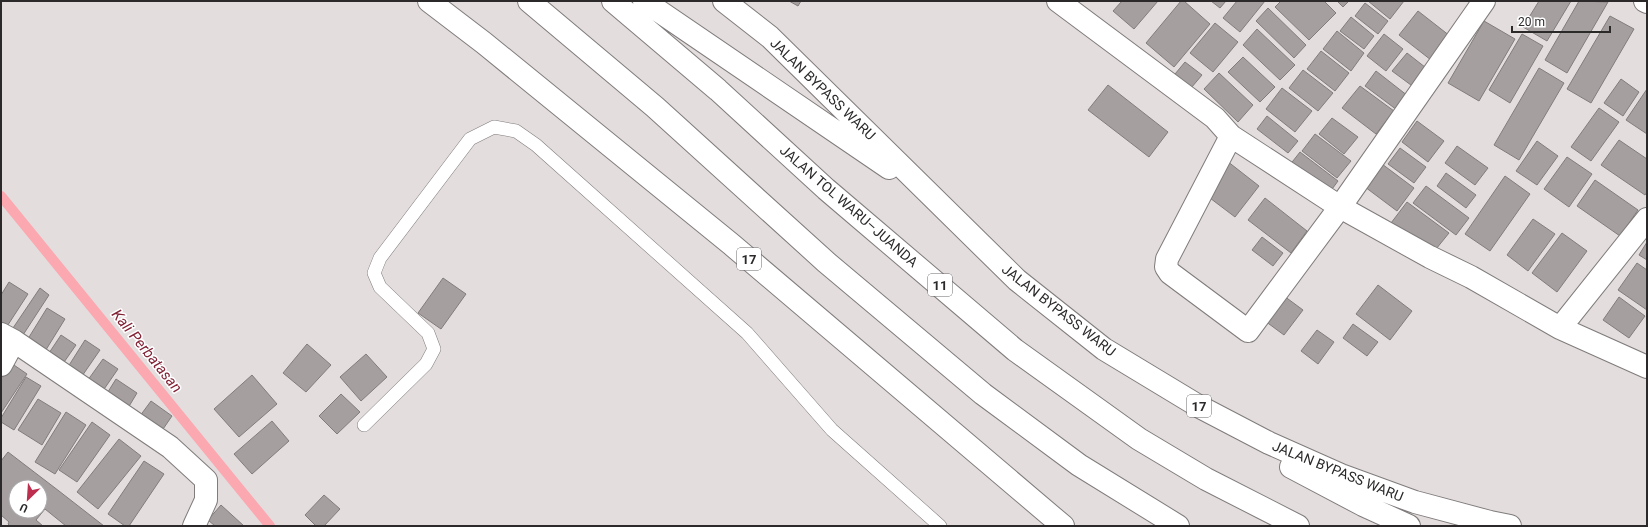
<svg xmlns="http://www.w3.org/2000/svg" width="1648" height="527" font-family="Roboto,sans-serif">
<rect width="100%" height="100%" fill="#e3ddde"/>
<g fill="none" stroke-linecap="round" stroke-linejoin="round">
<path stroke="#fba8b0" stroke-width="10" d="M1,196L270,526"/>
</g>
<path fill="#a59fa0" stroke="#827d7d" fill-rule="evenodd" d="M789,1H801L798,6Z
M1122,1H1158L1134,29L1113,11Z
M1181,1H1184L1210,24L1174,67L1146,43Z
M1211,1H1226L1220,8Z
M1237,1H1265L1240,32L1223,18Z
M1281,1H1324L1336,13L1309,40L1275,7Z
M1337,1H1349L1343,7Z
M1368,1H1404L1390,19Z
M1539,1H1571L1547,41L1523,27Z
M1579,1L1608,2L1567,73L1545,60Z
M1365,3L1388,21L1378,34L1355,16Z
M1268,8L1306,45L1294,58L1256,21Z
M1418,11L1450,36L1431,60L1399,35Z
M1610,16L1634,29L1591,103L1567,89Z
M1351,17L1374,36L1364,49L1340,31Z
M1484,21L1515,39L1479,101L1448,83Z
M1215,23L1238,42L1213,72L1190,53Z
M1257,29L1295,65L1280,80L1243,45Z
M1337,31L1364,53L1351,71L1323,49Z
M1384,34L1403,49L1386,71L1367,56Z
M1522,34L1543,46L1510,103L1489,90Z
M1321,51L1349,73L1335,91L1307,69Z
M1407,53L1430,71L1415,88L1392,71Z
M1243,57L1275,87L1260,102L1228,72Z
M1185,62L1202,75L1186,94L1170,80Z
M1539,68L1564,83L1519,160L1494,145Z
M1303,70L1333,93L1318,111L1289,88Z
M1376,71L1408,96L1397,110L1365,86Z
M1219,73L1253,105L1238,122L1204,89Z
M1621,79L1639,92L1623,116L1604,103Z
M1108,85L1168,132L1149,157L1088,110Z
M1360,86L1394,111L1376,134L1342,108Z
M1282,88L1312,111L1295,132L1266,109Z
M1647,89V134L1626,120Z
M1599,108L1619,122L1591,161L1571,147Z
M1267,116L1298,141L1288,153L1257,129Z
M1332,118L1358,137L1344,154L1319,134Z
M1417,121L1444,141L1428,162L1402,142Z
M1315,134L1351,161L1337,178L1302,151Z
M1619,140L1647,159V192L1645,195L1601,165Z
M1537,141L1558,156L1537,185L1516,171Z
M1457,146L1488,168L1475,185L1445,163Z
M1400,148L1426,167L1414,183L1388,164Z
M1300,152L1338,181L1327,196L1289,166Z
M1567,157L1592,174L1569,207L1544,189Z
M1227,161L1259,186L1235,217L1202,192Z
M1378,161L1414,188L1397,211L1361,184Z
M1446,173L1476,195L1466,208L1437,186Z
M1505,176L1530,194L1490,251L1465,234Z
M1595,180L1638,210L1620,236L1577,206Z
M1426,186L1469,218L1456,235L1413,203Z
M1265,198L1307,231L1291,253L1248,220Z
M1407,202L1449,233L1432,254L1391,223Z
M1533,219L1555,234L1528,271L1507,255Z
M1562,233L1587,251L1557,292L1532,273Z
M1262,237L1283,253L1273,266L1252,250Z
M1647,242V260L1639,255Z
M1637,263L1647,270V310L1618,290Z
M443,278L466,294L441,329L418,313Z
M9,282L28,294L4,331L1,329V295Z
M1378,285L1412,311L1390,340L1356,314Z
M40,288L49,295L23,335L13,328Z
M1284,296L1303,310L1284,335L1265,321Z
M1619,297L1645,316L1629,338L1603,320Z
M47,308L65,319L44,353L26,342Z
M1353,324L1378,342L1367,356L1343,338Z
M1317,330L1334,342L1318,364L1301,351Z
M61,335L76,345L62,365L47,356Z
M85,340L100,350L80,379L66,370Z
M307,344L331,365L306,392L283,373Z
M366,354L387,377L361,401L340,377Z
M103,359L118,369L100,395L85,384Z
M11,363L27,374L1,413V378Z
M252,375L277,404L239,437L214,409Z
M26,377L41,386L14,430L1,422V418Z
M116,379L137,393L128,408L106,395Z
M341,394L360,412L337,434L319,416Z
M38,399L61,413L42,445L18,430Z
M151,401L172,416L159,435L137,420Z
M66,412L86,425L55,474L35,462Z
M272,421L289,441L252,474L234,454Z
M92,422L110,435L77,482L59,470Z
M119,439L141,456L98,509L77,492Z
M8,452L59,491L104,526H66L45,509L36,520L43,526H10L8,524L9,522L1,515V461ZM16,487H40V511H16Z
M144,461L164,474L129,526H125L108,514Z
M324,495L340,509L324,526H316L305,515Z
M221,505L244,526H215L208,520Z"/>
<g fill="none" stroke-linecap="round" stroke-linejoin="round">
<defs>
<path id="lane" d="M364,425L426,364L434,349L428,333L380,287L374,273L380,258L470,139L494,127L516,131L536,145L747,333L832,430L940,526"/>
<path id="street" d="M1058,1L1215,118L1231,136L1167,259L1166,267L1170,273L1248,331L1340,207L1484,1
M1645,1L1647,2
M1231,136L1340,207L1430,257L1471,277L1560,328L1647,367
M1560,328L1647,219
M1,334L14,341L170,447L206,480V500L194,526
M1,365L14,341"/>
<path id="highway" d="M429,1L484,43L731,244L1063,526
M529,1L655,107L826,262L983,394L1079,465L1178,526
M613,1L718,90L826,189L1015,350L1139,439L1206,479L1298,526
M644,1L889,168
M724,1L770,37L1017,280L1104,349L1200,407L1269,443L1341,475L1415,502L1490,522L1510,526
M1291,467L1363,505L1409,526"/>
</defs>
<use href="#lane" stroke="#817c7c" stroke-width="14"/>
<use href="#street" stroke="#817c7c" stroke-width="24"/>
<use href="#highway" stroke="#817c7c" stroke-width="24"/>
<use href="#lane" stroke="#fff" stroke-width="13"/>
<use href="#street" stroke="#fff" stroke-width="22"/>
<use href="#highway" stroke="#fff" stroke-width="22"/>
</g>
<g text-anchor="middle" stroke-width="3" stroke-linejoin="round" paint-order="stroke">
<g fill="#fff" stroke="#6b696a" stroke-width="1">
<rect x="737" y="248" width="24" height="22" rx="3"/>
<rect x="928" y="274" width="24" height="22" rx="3"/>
<rect x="1187" y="395" width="24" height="22" rx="3"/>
</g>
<g font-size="13" font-weight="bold" fill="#2b292a">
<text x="749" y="264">17</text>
<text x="940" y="290">11</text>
<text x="1199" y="411">17</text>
</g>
<g font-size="14" fill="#2b292a" stroke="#fff">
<text transform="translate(823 89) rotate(44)" y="5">JALAN BYPASS WARU</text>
<text transform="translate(849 206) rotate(41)" y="5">JALAN TOL WARU–JUANDA</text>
<text transform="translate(1059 310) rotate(38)" y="5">JALAN BYPASS WARU</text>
<text transform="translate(1338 471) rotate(22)" y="5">JALAN BYPASS WARU</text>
</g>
<g font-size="15" font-style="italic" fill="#812235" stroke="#fff">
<text transform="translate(147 351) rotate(51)" y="5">Kali Perbatasan</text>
</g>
</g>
<rect width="1648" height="527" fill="none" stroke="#2b292a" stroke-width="4"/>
<g transform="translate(28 499) rotate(205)"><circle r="19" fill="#ffffff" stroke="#aaa9aa"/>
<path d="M0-3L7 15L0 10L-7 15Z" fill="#be2e4e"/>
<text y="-6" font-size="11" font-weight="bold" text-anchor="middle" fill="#2b292a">U</text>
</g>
<path d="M1512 26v6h98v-6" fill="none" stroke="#2b292a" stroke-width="2"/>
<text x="1518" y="26" font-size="12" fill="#2b292a" stroke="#ffffff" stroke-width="3" paint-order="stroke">20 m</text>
</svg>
